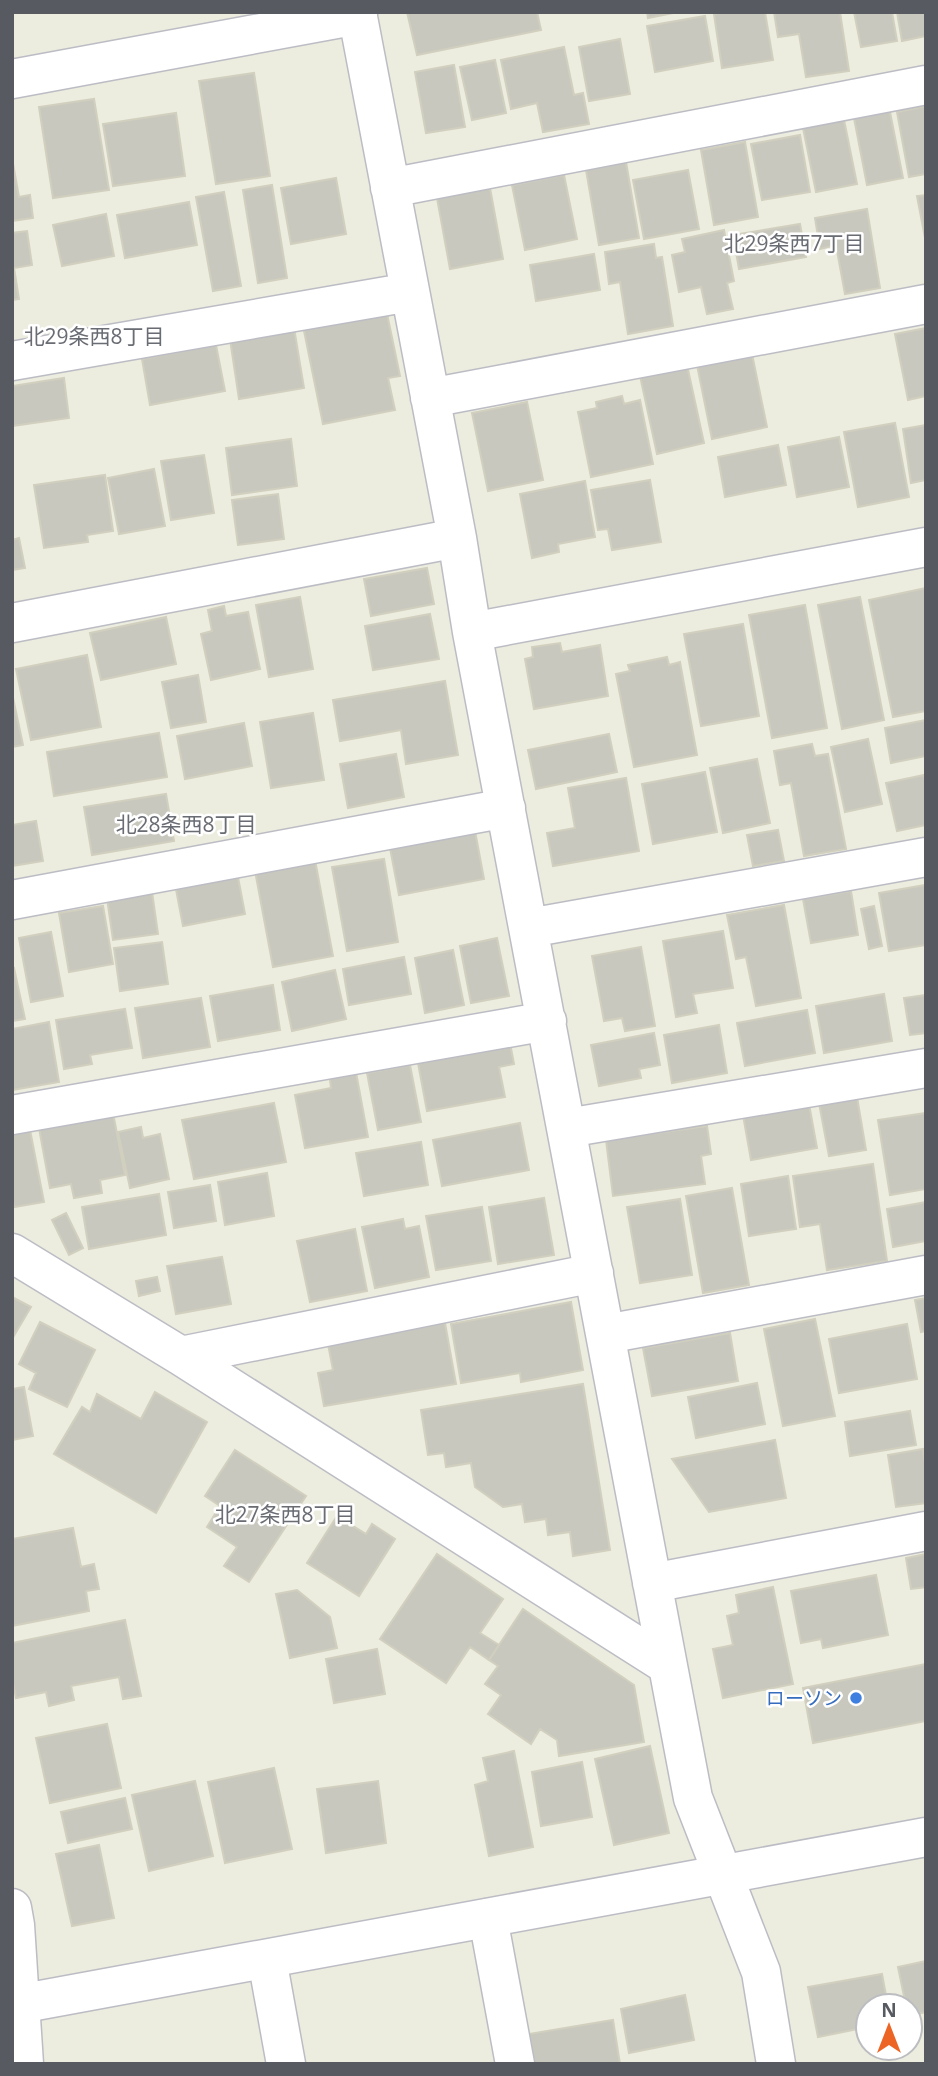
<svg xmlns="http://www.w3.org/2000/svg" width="938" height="2076" font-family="'Open Sans','Noto Sans JP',sans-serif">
<rect width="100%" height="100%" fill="#ececdf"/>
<path fill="#c9c8bf" stroke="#d1cfbe" stroke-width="2" d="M407,12H537L541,30L417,55Z
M647,12H678L648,18Z
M726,12H765L773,60L722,68L714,14Z
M774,12H840L849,71L806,77L799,34L778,37Z
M854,12H892L897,41L861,47Z
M897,12H926V36L902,41Z
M705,16L713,61L655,72L647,26Z
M620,39L630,94L589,101L579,47Z
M564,47L574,95L583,93L589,124L543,132L537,103L511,109L501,60Z
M495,60L506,113L472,120L460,67Z
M454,65L465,127L426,133L415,72Z
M254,73L270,176L216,184L199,81Z
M94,99L109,190L53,198L39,107Z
M926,106V174L909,177L897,112Z
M889,107L903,178L867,185L853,113Z
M176,113L185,176L113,186L103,124Z
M843,115L857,184L816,192L802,123Z
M800,135L810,192L762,200L751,144Z
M745,142L758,217L714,225L701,150Z
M12,158L19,197L30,195L33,218L12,221Z
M626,162L639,238L599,245L586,170Z
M688,170L699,229L644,239L633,180Z
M564,175L577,239L525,250L512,185Z
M336,178L346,234L291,244L281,188Z
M272,185L287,278L258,283L243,190Z
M490,188L503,259L450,269L437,198Z
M224,192L241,286L213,291L196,197Z
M926,195V243L917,196Z
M189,202L197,245L125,258L117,215Z
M867,209L880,288L845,294L836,245L820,249L815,218Z
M106,214L114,256L62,266L53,225Z
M800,224L806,257L739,269L733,235Z
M724,230L734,281L727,283L733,309L707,314L701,287L679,292L672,255L685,252L682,239Z
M27,231L32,265L14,268L19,299L12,300V233Z
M654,244L656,258L662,257L673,326L628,334L620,282L609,284L605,252Z
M594,254L600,290L536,301L530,265Z
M385,304L400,376L388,378L395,410L323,424L302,321Z
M294,328L304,388L239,399L230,339Z
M926,328V396L908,400L895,334Z
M216,345L225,391L150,405L142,359Z
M752,354L767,427L712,439L697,365Z
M687,365L704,443L657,454L640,376Z
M64,378L69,418L12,426V386Z
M622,396L624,404L640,400L653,464L591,477L578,412L597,408L596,402Z
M527,402L543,480L488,491L472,413Z
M895,423L909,497L858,507L844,432Z
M926,425V480L911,483L903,429Z
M839,437L849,487L797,497L788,447Z
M291,439L297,486L232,495L226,448Z
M778,445L786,485L725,497L718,457Z
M204,455L214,513L171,520L161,461Z
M154,469L165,526L119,534L108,478Z
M105,475L113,531L87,535L88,542L44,548L34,485Z
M650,480L661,542L612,550L608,529L598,530L591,490Z
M585,481L595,537L558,544L559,552L532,558L520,494Z
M278,494L284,539L238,545L232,500Z
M19,538L25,568L12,570V540Z
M427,568L434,604L371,616L364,579Z
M926,588V711L893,717L869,600Z
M300,597L313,669L269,677L256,605Z
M860,597L884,720L842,729L818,605Z
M805,605L827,728L772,738L749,615Z
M224,606L226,616L248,612L260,669L211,680L201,634L212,631L208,610Z
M430,614L439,659L373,670L365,626Z
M166,617L176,664L101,680L90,633Z
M743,624L759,716L701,726L684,634Z
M560,643L562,652L600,645L608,696L534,709L525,659L533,657L532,647Z
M87,655L101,727L31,740L16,669Z
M667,657L669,665L680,662L697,755L634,767L616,674L630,671L628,665Z
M198,675L206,722L171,728L162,682Z
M445,681L458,755L406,764L401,730L340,741L333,700Z
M12,693L23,745L12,747Z
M313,713L324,780L271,788L260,722Z
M926,720V756L891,763L885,728Z
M244,723L252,766L185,779L177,736Z
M159,733L167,777L54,796L47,752Z
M609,734L617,772L536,789L528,750Z
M868,739L882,804L845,812L831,747Z
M812,744L815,756L828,754L846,849L804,856L791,783L780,785L774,751Z
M396,754L404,797L348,808L340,764Z
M757,759L770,823L723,833L710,768Z
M705,772L717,832L653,844L642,784Z
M924,775L926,786V825L897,831L886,783Z
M626,778L639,851L553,866L547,833L575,828L568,788Z
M166,794L174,841L92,855L84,807Z
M36,821L43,861L12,866V825Z
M778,830L784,861L753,866L747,835Z
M475,831L484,879L399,895L390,848Z
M384,859L398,942L347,951L332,867Z
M315,860L333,956L273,967L255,871Z
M237,872L245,914L183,926L175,884Z
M925,885L926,945L889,951L879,893Z
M851,891L858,935L811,943L803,899Z
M152,892L158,934L113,940L107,898Z
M784,905L801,998L756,1006L746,957L736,959L727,915Z
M103,906L113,964L69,972L59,913Z
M874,906L882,946L869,949L861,909Z
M723,931L733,988L693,994L697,1013L676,1017L663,941Z
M51,932L63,996L31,1002L19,938Z
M497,938L509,996L471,1003L460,946Z
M162,942L168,984L120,991L114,948Z
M641,947L655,1026L625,1031L622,1018L604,1021L592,956Z
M453,950L464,1005L425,1013L415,958Z
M404,957L411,994L349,1005L343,969Z
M14,968L25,1019L12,1021V969Z
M335,970L346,1019L292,1031L282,982Z
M273,985L280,1030L218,1041L210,996Z
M884,994L892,1041L824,1053L816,1006Z
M926,995V1033L910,1035L904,998Z
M201,998L210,1047L143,1058L135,1008Z
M125,1009L132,1048L90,1055L92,1064L64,1069L56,1020Z
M807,1010L815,1053L745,1066L737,1023Z
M49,1022L59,1082L12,1090V1029Z
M719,1025L727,1073L672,1083L664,1035Z
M654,1033L660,1065L639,1069L641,1078L599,1086L591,1045Z
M509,1038L514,1064L499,1067L505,1097L427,1111L418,1063L480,1052Z
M410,1065L421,1122L378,1130L367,1073Z
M355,1067L368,1137L305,1148L295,1095L331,1088L329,1072Z
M857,1097L866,1150L829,1156L819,1103Z
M274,1103L286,1162L194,1179L182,1120Z
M809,1104L817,1148L751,1160L743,1115Z
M113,1113L125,1175L100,1180L102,1193L74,1198L71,1184L50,1188L39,1128Z
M926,1113V1189L890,1195L878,1120Z
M520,1123L529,1170L442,1186L433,1140Z
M707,1126L711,1154L701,1156L705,1184L613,1196L606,1140Z
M141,1127L143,1138L160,1134L169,1179L130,1188L118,1132Z
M30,1130L44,1202L14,1207L12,1196V1133Z
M421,1142L428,1185L364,1196L356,1153Z
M873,1164L887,1261L827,1270L820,1224L800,1227L793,1176Z
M267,1173L274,1216L225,1225L218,1182Z
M788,1176L796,1229L749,1236L741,1184Z
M210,1185L216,1221L174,1228L168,1192Z
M732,1188L749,1285L703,1293L686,1196Z
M159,1194L166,1235L89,1249L82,1207Z
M544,1198L554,1255L498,1264L489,1207Z
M680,1199L692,1275L640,1283L627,1207Z
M926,1202V1241L893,1247L887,1209Z
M482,1207L491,1261L436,1270L426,1216Z
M66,1213L83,1248L69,1255L52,1220Z
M403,1219L405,1229L419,1226L429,1277L375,1288L362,1227Z
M355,1229L367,1291L310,1302L297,1241Z
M222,1257L231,1304L176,1314L167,1266Z
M157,1277L160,1291L139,1296L136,1281Z
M12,1297L31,1307L12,1339Z
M926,1298V1331L921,1332L915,1300Z
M571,1302L583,1370L521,1382L520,1373L461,1383L451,1324Z
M815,1319L835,1416L783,1426L764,1329Z
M40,1322L95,1350L67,1407L29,1389L36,1373L19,1364Z
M445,1323L456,1384L324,1406L318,1373L333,1370L328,1344Z
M907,1324L917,1379L839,1393L829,1339Z
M730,1333L738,1381L652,1396L643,1348Z
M757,1383L765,1424L696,1438L688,1397Z
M583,1384L610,1550L573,1556L570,1532L548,1535L546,1519L525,1522L522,1504L503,1507L475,1487L471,1463L446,1467L444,1453L428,1455L421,1410Z
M24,1387L33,1436L12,1440V1389Z
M155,1392L207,1422L156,1513L54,1454L82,1407L90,1412L97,1394L141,1419Z
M910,1411L916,1445L850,1456L845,1422Z
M775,1440L786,1498L709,1512L672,1459Z
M923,1449L926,1470V1503L896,1507L888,1455Z
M235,1450L306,1496L249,1582L224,1566L237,1547L207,1527L220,1506L205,1496Z
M337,1516L366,1534L372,1524L395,1539L359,1596L307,1563Z
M73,1528L81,1567L94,1564L99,1589L86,1591L89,1611L12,1626V1539Z
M437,1554L503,1599L480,1633L499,1645L489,1660L470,1647L446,1683L380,1639Z
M926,1554V1587L911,1589L906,1558Z
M876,1575L888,1635L823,1648L821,1639L801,1643L791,1591Z
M773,1587L793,1684L723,1698L713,1649L733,1645L727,1616L739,1613L736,1595Z
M297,1590L330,1617L337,1648L290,1658L276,1594Z
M523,1609L634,1685L644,1742L559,1756L557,1740L540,1729L531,1744L488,1714L501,1695L485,1684L498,1666L489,1660Z
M125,1620L141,1696L123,1699L119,1677L71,1686L74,1700L49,1706L46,1692L16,1698L12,1678V1643Z
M377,1649L385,1694L334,1703L326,1659Z
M926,1664V1721L813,1743L803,1688Z
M107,1724L121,1788L50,1803L36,1738Z
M650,1746L669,1833L614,1845L595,1759Z
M514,1751L533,1847L489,1856L475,1785L488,1781L483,1758Z
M582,1762L592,1817L541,1826L532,1772Z
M274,1768L292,1849L225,1863L208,1782Z
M195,1781L213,1856L149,1871L132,1795Z
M378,1781L386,1843L326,1853L317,1789Z
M125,1798L132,1829L68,1843L61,1812Z
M99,1845L114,1918L72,1926L56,1854Z
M926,1961V2012L910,2016V2006H906L898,1967Z
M882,1974L888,2006H868V2027L818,2037L808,1987Z
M685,1995L694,2040L629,2053L621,2009Z
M613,2020L620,2064H534L529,2034Z"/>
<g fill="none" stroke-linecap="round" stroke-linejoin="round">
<defs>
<path id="minor" d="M357,12L457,538L472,632L693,1798L761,1972L776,2064
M12,79L358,15
M390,188L926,85
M12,361L410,292
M430,398L926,304
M12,623L457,538
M472,632L926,547
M12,900L506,808
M529,928L926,857
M12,1115L547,1021
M567,1128L926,1068
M12,1253L181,1356L667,1665
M606,1334L926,1275
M181,1356L594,1273
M652,1583L926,1531
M488,1918L515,2064
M267,1959L286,2064"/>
<path id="tertiary" d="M12,1908L15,1925L24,2064
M19,2004L926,1837"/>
</defs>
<use href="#minor" stroke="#bcbdc4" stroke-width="41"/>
<use href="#tertiary" stroke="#bcbdc4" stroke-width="41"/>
<use href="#minor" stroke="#fff" stroke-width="38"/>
<use href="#tertiary" stroke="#fff" stroke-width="38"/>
</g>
<circle fill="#3f7fe0" stroke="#fff" stroke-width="2.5" cx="856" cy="1698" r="7"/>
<g text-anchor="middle" stroke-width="5" stroke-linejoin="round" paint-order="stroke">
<g font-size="19" fill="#366cbe" stroke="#fff" text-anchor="end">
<text x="842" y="1705">ローソン</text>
</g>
<g font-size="21" fill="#696c73" stroke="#fff">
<text x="794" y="251">北29条西7丁目</text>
<text x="94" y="344">北29条西8丁目</text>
<text x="186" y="832">北28条西8丁目</text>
<text x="285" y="1522">北27条西8丁目</text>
</g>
</g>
<rect width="938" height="2076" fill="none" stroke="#585a61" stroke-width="28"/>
<g transform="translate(889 2027)"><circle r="33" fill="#ffffff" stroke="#bcbdc0" stroke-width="2"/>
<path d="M0-5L12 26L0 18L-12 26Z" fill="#ec6525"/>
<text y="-10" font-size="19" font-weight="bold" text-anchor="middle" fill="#585a61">N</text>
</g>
</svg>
